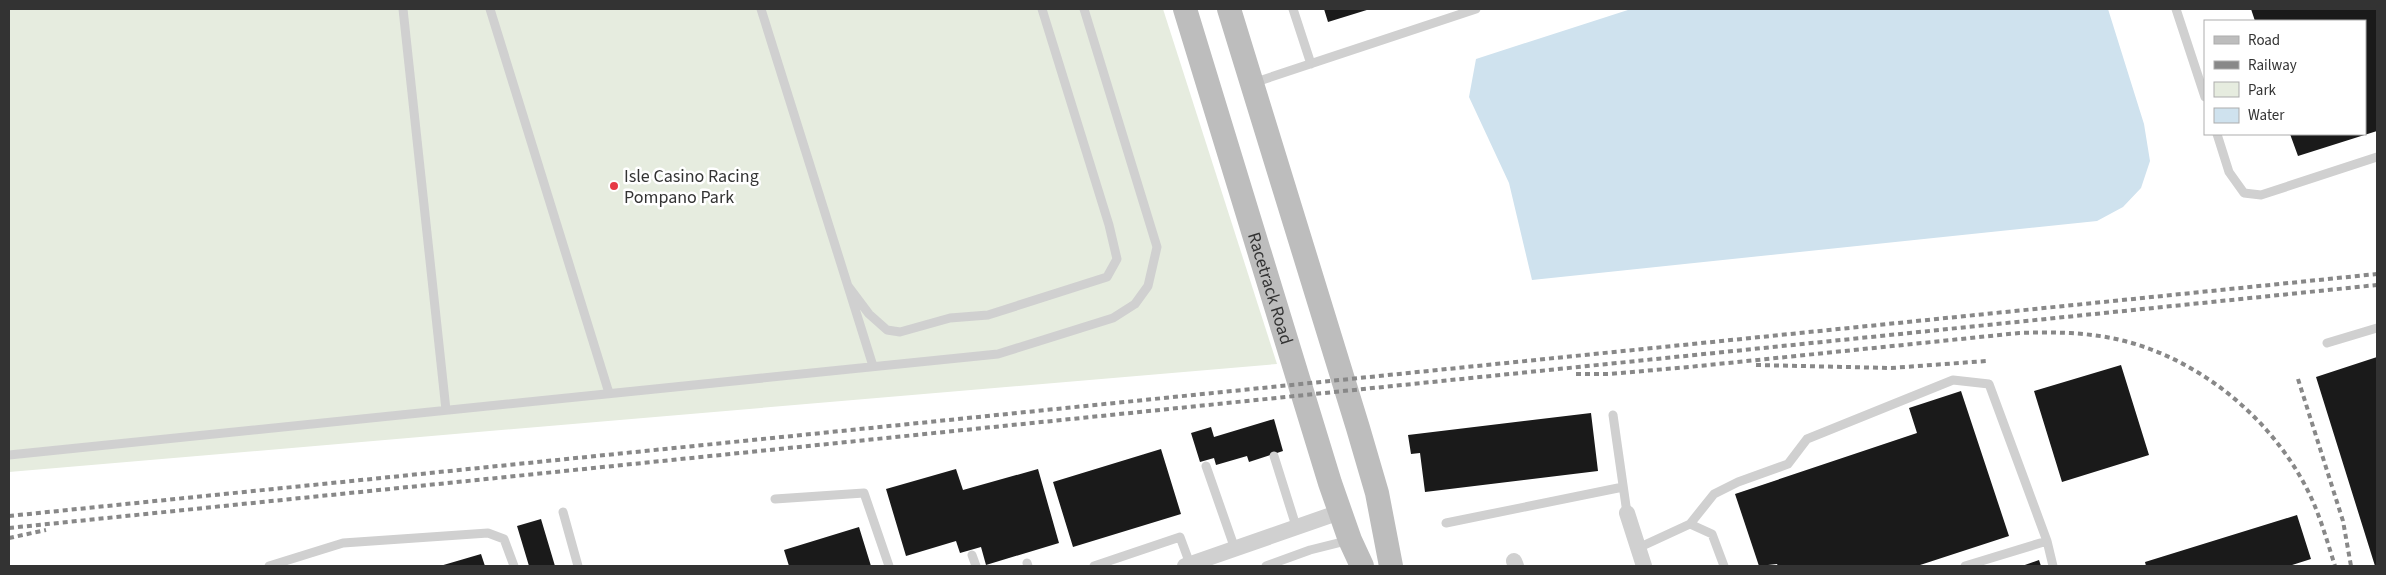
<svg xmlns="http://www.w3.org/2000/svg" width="2386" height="575" font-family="'Source Sans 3',sans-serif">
<rect width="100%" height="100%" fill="#fff"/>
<path fill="#e6ecdf" d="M9,9H1163L1277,364L9,472Z"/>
<path fill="#cfe2ee" d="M1631,9H2108L2144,124L2150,161L2141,188L2123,207L2097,221L1532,280L1509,183L1469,97L1476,59Z"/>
<path fill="#1a1a1a" d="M1324,9H1370L1328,22Z
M2251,9H2377V131L2298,156L2290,134H2365V21H2255Z
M2377,357V566H2375L2316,377Z
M2121,365L2149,455L2062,482L2034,391Z
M1961,391L2009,536L1917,566H1778L1777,564L1759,566L1735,494L1917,433L1909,408Z
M1591,413L1598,471L1425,492L1420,453L1411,454L1408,435Z
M1274,419L1283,451L1249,462L1247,456L1216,465L1214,458L1200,462L1191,433L1211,427L1214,437Z
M1161,449L1181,514L1073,547L1053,482Z
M956,469L963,490L1038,469L1059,543L986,565L981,547L960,553L956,541L906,556L886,489Z
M2297,515L2311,559L2289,566H2146L2145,562Z
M541,519L555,566H529L517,526Z
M859,527L871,566H789L784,550Z
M481,554L485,566H440Z
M2039,560L2041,566H2022Z"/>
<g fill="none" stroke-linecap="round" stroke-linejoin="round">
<path stroke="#d0d0d0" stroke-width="9" d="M403,9L446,410
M490,9L609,393
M761,9L873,366
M1293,9L1311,64
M2176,9L2205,97
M1253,83L1476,9
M2217,134L2229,172L2244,193L2261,195L2377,157
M848,286L869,314L887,330L900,332L950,318L988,315L1107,277L1117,259L1109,225L1042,9
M2327,343L2377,328
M1613,415L1627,513
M9,455L998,354L1113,318L1135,304L1148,286L1157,247L1084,9
M1274,456L1296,526
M1206,466L1235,549
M775,499L864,493L889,566
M563,512L578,566
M1446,523L1623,487
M1690,524L1714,494L1738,482L1788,464L1807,439L1953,380L1989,384L2047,541L1965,566
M2047,541L2053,566
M1638,548L1690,524L1712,534L1724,566
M972,555L976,566
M1027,563L1028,566
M269,566L343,543L488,533L504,539L514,566
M1094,566L1180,537L1190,564
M1266,566L1310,550L1350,540"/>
<path stroke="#d0d0d0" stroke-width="16" d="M1627,513L1644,566
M1514,561L1516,566
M1185,566L1340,512"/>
<g stroke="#bdbdbd" stroke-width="24">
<path id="s1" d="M1185,9L1330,483L1350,540L1362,566"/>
<path d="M1229,9L1358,428L1377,493L1391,566"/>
</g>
<path stroke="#888" stroke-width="4" stroke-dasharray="5 4" stroke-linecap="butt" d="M1756,365L1891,368L1986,361
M1576,374H1609L1689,367L2019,333C2049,332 2077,332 2106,337C2192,352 2270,415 2308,491C2320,515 2327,541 2335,566
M2298,379L2343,521L2351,566
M9,516L2377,274
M9,528L2377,285
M9,538L46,530"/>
</g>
<circle fill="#e63946" stroke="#fff" stroke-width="2" cx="614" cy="186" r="5"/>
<g text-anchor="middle" stroke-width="5" stroke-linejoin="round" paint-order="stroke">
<g font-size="18" fill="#333" stroke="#fff" text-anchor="start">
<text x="624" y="182">Isle Casino Racing<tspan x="624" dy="21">Pompano Park</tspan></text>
</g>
<g font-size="18" fill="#333" stroke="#fff">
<text dy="6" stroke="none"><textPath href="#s1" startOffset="292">Racetrack Road</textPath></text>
</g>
</g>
<rect width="2386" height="575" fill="none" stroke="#333333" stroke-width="20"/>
<rect x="2204" y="20" width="162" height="115" fill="#ffffff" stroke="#adadad"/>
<rect x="2214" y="36" width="25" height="8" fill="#bdbdbd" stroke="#adadad"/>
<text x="2248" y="45" font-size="15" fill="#333333">Road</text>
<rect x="2214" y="61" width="25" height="8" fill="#888888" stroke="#adadad"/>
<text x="2248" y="70" font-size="15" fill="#333333">Railway</text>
<rect x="2214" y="82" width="25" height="15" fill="#e6ecdf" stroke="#adadad"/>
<text x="2248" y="95" font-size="15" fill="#333333">Park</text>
<rect x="2214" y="108" width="25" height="15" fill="#cfe2ee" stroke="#adadad"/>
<text x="2248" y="120" font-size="15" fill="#333333">Water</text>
</svg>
